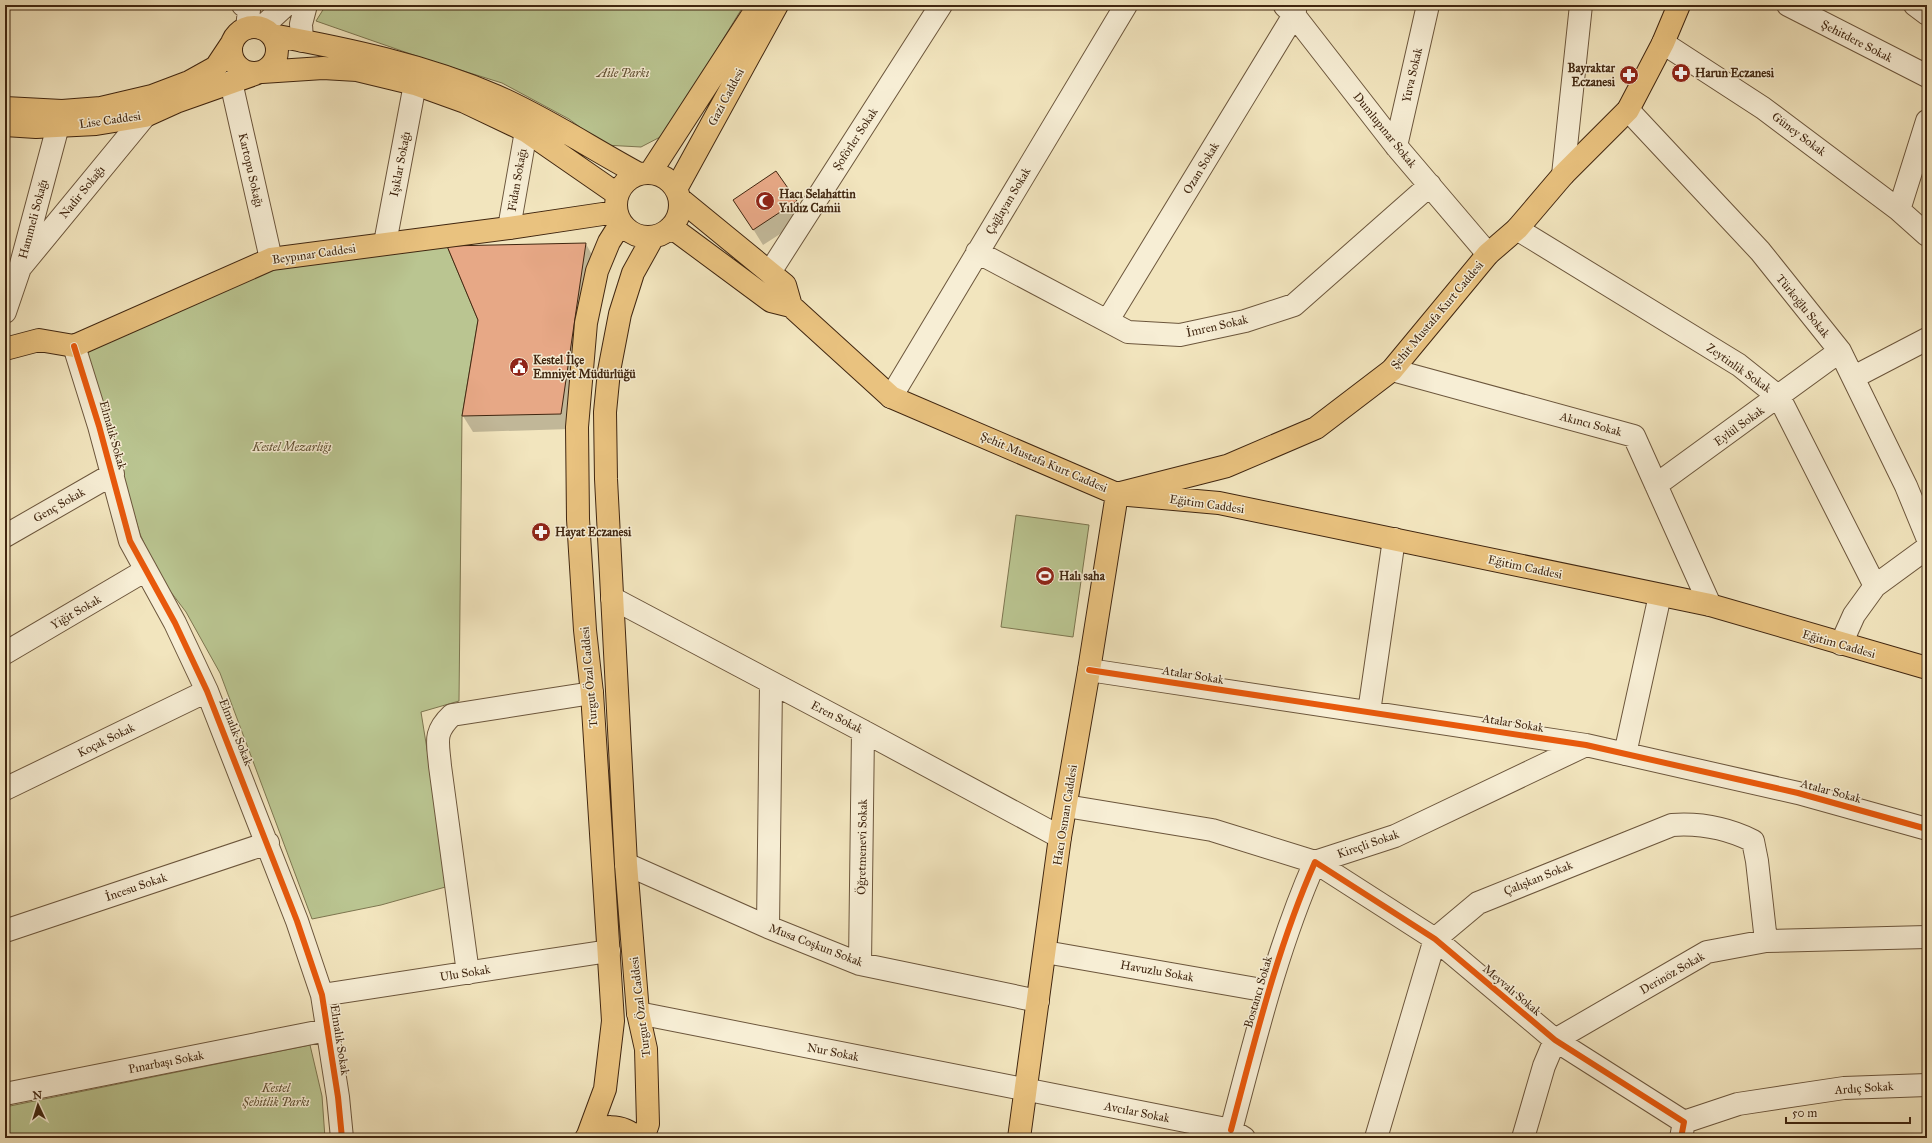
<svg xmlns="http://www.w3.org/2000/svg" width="1932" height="1143" font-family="'IM FELL Great Primer',serif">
<rect width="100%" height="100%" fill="#f2e5be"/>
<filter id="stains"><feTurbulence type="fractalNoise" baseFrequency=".005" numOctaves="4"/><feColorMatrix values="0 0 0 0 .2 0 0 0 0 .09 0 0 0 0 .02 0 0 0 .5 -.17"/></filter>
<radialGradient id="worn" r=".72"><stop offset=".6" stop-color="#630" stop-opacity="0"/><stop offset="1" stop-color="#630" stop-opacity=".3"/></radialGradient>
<path fill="#bac591" stroke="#7d7650" d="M326,5H744L664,135L641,147L604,145L569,119L502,83L425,59L316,21Z
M447,246L478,320L462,416L459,701L421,712L449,886L381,905L312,919L220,673L186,612L158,575L140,534L86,353L274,266Z
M1016,515L1089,525L1073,637L1001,627Z
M310,1045L322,1096L325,1138H5V1107Z"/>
<path fill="#0003" d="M776,172L805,218L763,245L735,200Z
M586,244L595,260L570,429L473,432L463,416L479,320Z"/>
<path fill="#e7a886" stroke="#402610" d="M776,171L797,201L753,230L733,200Z
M586,243L561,414L462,416L478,320L447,246Z"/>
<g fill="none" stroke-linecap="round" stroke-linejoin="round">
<defs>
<path id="minor" d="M243,5L249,10L247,28
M1788,5L1927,76
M1915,5L1927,14
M1285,6L1294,15L1396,146L1488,254
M261,28L286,5
M302,41L301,24L306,5
M1663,43L1763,108L1899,210L1927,235
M231,82L271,259
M1628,110L1760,251L1840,351L1906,486L1927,537
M1396,146L1428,5
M1563,175L1581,5
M1899,210L1927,121
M509,228L526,131
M1517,229L1739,365L1779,397L1875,586
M385,243L415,84
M977,252L1128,332L1180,335L1245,321L1294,305L1430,185
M20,268L145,116
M770,272L941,5
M5,312L20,268L58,126
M1108,320L1294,15L1296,5
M74,346L99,426L130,541L175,623L207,691L297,921L322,995L338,1097L342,1138
M1392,370L1634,436L1710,605
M1854,377L1927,339
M891,397L1126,5
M1656,485L1840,351
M5,536L113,474
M612,598L863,731L1060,837
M1841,644L1854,615L1875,586L1927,548
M5,653L146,570
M1089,670L1586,745L1798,793L1927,829
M1369,712L1394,539
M1625,754L1660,595
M5,789L207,691
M1066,806L1212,830L1315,862L1395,836L1586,745
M626,864L768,927L860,964L1038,1001
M768,927L771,684
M5,931L268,843
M1045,952L1268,991
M860,964L863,731
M468,973L440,766C438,742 433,733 452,715L592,693
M322,995L609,951
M638,1013L1231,1130L1244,1138
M5,1094L327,1030
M1684,1122L1738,1104L1844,1088L1927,1085
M1231,1130C1255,1040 1277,948 1315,862L1435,939L1555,1040L1684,1122L1681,1138
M1376,1138L1435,939L1478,903L1672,825C1700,823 1727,828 1753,841L1757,861L1766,941
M1523,1138L1544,1066L1555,1040L1707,952L1766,941L1927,937"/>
<path id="major" d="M231 50a23 23 0 1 1 46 0a23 23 0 1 1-46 0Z
M272,35C348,49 424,65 496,96C546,118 591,148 639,174
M262,72L323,68L357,70L415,84L465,102L526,131L617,194
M5,108L62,111L101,108L152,96L189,82L216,67L232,43
M5,125L36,127L96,124L145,116L176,102L255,74
M616 205a32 32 0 1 1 64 0a32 32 0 1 1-64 0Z
M650,173L759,5
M676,189L777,5
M680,199L785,285L791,306
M671,227L771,301L791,306L891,397L1117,494L1227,466L1316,428L1392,370L1488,254L1517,229L1563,175L1628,110L1663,43L1679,5
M5,349L39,340L74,346L271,259L509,228L616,212
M588,1135L605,1089L613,1021L592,693L585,630L578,519L577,427L586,323L597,271L609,242L621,223
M586,1138C599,1123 623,1124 637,1138
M643,1138L648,1124L646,1049L638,1013L626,864L606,479L605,412L609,371L620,314L633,273L653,237
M1019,1138L1060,837L1089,670L1117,494L1219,503L1710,605L1927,668"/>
</defs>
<use href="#minor" stroke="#6c563c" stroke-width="24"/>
<use href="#major" stroke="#402610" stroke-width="24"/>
<use href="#minor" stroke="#f7eed5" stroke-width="22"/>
<use href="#major" stroke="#e9c27f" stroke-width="22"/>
<defs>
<path id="cycleway" d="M74,346L99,426L130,541L175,623L207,691L297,921L322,995L338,1097L342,1138
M1089,670L1586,745L1798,793L1927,829
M1231,1130C1255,1040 1277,948 1315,862L1435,939L1555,1040L1684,1122L1681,1138"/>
</defs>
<use href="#cycleway" stroke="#f7eed5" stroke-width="8"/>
<use href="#cycleway" stroke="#e8590c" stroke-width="6"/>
</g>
<defs>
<symbol id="pharmacy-disc" viewBox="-11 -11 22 22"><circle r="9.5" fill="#8f2418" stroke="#f7eed5"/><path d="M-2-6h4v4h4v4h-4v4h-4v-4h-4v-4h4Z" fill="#fff"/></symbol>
<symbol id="mosque-disc" viewBox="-11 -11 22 22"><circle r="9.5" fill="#8f2418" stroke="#f7eed5"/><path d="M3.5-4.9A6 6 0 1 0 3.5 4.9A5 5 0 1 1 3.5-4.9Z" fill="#fff"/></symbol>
<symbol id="civic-disc" viewBox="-11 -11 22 22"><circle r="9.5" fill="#8f2418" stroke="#f7eed5"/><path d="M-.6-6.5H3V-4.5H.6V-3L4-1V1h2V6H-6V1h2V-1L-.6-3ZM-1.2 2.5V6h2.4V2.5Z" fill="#fff"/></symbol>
<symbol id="stadium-disc" viewBox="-11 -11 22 22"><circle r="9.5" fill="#8f2418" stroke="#f7eed5"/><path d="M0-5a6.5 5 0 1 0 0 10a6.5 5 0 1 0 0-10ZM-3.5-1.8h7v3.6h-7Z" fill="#fff"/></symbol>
</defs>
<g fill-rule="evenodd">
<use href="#pharmacy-disc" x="1670" y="62" width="22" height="22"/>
<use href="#pharmacy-disc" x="1618" y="64" width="22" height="22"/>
<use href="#mosque-disc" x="754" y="190" width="22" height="22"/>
<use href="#civic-disc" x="508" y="356" width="22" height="22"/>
<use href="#pharmacy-disc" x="530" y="521" width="22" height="22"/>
<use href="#stadium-disc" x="1034" y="565" width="22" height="22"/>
</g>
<g text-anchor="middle" stroke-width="3" stroke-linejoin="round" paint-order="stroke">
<g font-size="12" fill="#402610" stroke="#f7eed5">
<text transform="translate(1857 41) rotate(27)" y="4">Şehitdere Sokak</text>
<text transform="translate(1412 75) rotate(-77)" y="4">Yuva Sokak</text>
<text transform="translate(726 97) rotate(-62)" y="4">Gazi Caddesi</text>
<text transform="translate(110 120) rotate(-8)" y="4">Lise Caddesi</text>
<text transform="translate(1385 130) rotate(51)" y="4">Dumlupınar Sokak</text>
<text transform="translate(1799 134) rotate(37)" y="4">Güney Sokak</text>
<text transform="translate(855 139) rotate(-57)" y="4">Şoförler Sokak</text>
<text transform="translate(400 164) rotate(-79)" y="4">Işıklar Sokağı</text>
<text transform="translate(1201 168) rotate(-59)" y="4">Ozan Sokak</text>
<text transform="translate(251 170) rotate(77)" y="4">Kartopu Sokağı</text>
<text transform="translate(517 180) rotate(-80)" y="4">Fidan Sokağı</text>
<text transform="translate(82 192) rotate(-51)" y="4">Nadir Sokağı</text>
<text transform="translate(1008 201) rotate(-59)" y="4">Çağlayan Sokak</text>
<text transform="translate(33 219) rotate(-75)" y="4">Hanımeli Sokağı</text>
<text transform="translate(314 254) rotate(-8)" y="4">Beypınar Caddesi</text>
<text transform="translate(1803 306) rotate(51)" y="4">Türkoğlu Sokak</text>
<text transform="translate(1437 315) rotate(-50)" y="4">Şehit Mustafa Kurt Caddesi</text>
<text transform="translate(1217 326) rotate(-13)" y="4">İmren Sokak</text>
<text transform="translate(1739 368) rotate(35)" y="4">Zeytinlik Sokak</text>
<text transform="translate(1591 424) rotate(15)" y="4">Akıncı Sokak</text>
<text transform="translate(1739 426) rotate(-36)" y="4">Eylül Sokak</text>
<text transform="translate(113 435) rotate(74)" y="4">Elmalık Sokak</text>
<text transform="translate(1044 462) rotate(23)" y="4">Şehit Mustafa Kurt Caddesi</text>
<text transform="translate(1207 504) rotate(8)" y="4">Eğitim Caddesi</text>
<text transform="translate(59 505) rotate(-30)" y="4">Genç Sokak</text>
<text transform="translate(1525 567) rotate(12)" y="4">Eğitim Caddesi</text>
<text transform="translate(76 612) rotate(-30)" y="4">Yiğit Sokak</text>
<text transform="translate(1839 644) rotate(16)" y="4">Eğitim Caddesi</text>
<text transform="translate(1193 675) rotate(9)" y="4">Atalar Sokak</text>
<text transform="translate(589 677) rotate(-95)" y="4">Turgut Özal Caddesi</text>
<text transform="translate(837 717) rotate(27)" y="4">Eren Sokak</text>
<text transform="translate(1513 723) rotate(9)" y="4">Atalar Sokak</text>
<text transform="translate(236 732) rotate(68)" y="4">Elmalık Sokak</text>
<text transform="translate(106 740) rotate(-26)" y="4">Koçak Sokak</text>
<text transform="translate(1831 791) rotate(15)" y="4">Atalar Sokak</text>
<text transform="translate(1065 815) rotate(-81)" y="4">Hacı Osman Caddesi</text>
<text transform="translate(1368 844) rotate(-19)" y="4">Kireçli Sokak</text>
<text transform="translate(862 847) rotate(-89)" y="4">Öğretmenevi Sokak</text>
<text transform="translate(1538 878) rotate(-22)" y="4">Çalışkan Sokak</text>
<text transform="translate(136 887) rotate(-19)" y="4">İncesu Sokak</text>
<text transform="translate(816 945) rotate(21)" y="4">Musa Coşkun Sokak</text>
<text transform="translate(1157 971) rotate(10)" y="4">Havuzlu Sokak</text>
<text transform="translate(465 973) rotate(-9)" y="4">Ulu Sokak</text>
<text transform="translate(1672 973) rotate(-30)" y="4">Derinöz Sokak</text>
<text transform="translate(1512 990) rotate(40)" y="4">Meyvalı Sokak</text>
<text transform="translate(1258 992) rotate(-74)" y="4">Bostancı Sokak</text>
<text transform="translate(640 1007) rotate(-97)" y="4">Turgut Özal Caddesi</text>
<text transform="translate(340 1040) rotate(81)" y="4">Elmalık Sokak</text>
<text transform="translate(833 1052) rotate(11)" y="4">Nur Sokak</text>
<text transform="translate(166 1062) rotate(-11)" y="4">Pınarbaşı Sokak</text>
<text transform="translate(1864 1088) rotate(-4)" y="4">Ardıç Sokak</text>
<text transform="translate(1137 1112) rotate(11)" y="4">Avcılar Sokak</text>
</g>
<g font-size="12" font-weight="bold" fill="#402610" stroke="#f7eed5" text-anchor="start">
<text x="1615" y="72" text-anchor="end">Bayraktar<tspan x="1615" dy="14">Eczanesi</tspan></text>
<text x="1695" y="77">Harun Eczanesi</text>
<text x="779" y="198">Hacı Selahattin<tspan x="779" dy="14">Yıldız Camii</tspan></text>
<text x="533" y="364">Kestel İlçe<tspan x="533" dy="14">Emniyet Müdürlüğü</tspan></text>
<text x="555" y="536">Hayat Eczanesi</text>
<text x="1059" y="580">Halı saha</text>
</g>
<g font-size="12" font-style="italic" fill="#5e4e30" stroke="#f7eed5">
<text x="623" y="77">Aile Parkı</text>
<text x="292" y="451">Kestel Mezarlığı</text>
<text x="276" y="1092">Kestel<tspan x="276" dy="14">Şehitlik Parkı</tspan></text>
</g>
</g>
<rect width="1932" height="1143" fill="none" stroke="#f2e5be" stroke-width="20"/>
<rect x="6" y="6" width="1920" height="1131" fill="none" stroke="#402610" stroke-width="2"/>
<rect x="10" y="10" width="1912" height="1123" fill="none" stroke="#402610"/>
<g transform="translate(38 1105) rotate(356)" stroke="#f7eed5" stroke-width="3" paint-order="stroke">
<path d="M0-3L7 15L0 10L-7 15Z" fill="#402610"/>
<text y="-6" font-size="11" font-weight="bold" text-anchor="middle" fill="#402610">N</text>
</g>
<path d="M1786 1117v6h124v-6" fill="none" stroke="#402610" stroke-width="2"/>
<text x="1792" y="1117" font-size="12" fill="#402610" stroke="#f7eed5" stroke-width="3" paint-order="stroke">50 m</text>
<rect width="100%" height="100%" filter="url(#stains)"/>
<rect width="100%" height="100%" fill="url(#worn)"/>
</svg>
